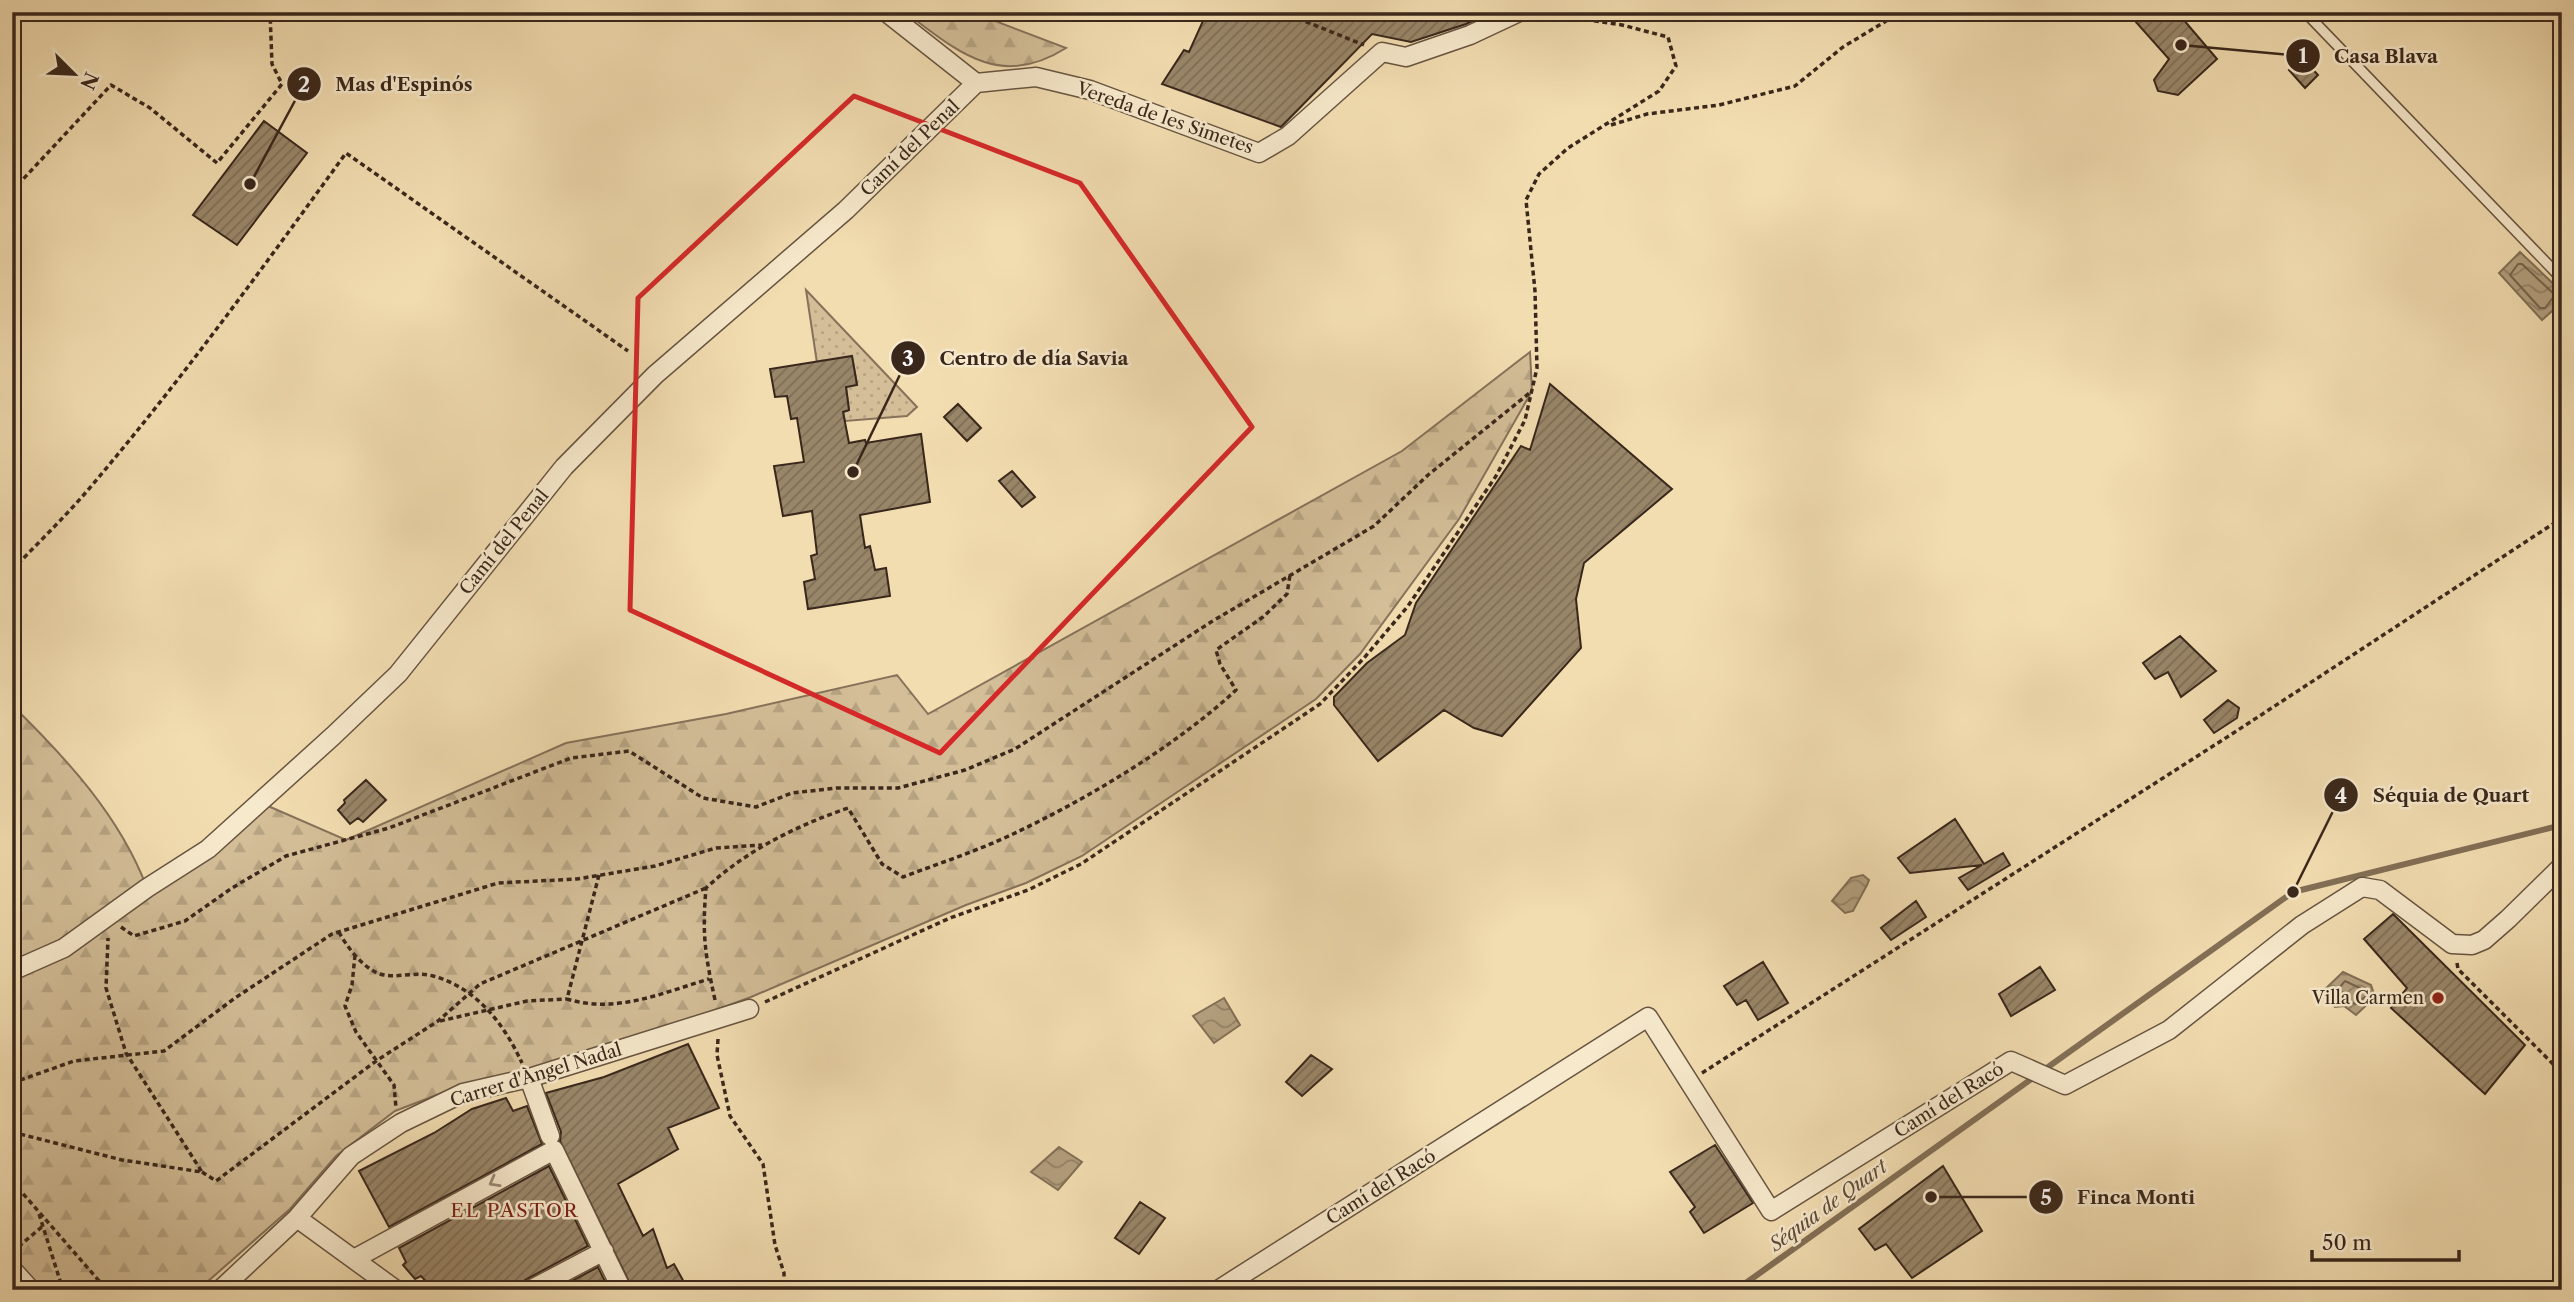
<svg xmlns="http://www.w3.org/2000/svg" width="2574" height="1302" font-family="'Libre Caslon Text',serif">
<defs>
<pattern id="forest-firs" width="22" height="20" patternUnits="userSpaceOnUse" patternTransform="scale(1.75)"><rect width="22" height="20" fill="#d3be98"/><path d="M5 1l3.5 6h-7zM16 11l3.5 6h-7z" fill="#b6a382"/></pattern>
<pattern id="garden-dots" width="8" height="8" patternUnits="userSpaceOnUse" patternTransform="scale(1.75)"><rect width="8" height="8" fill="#d3be98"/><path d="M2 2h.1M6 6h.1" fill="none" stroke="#b6a382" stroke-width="1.8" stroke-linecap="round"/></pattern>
<pattern id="water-waves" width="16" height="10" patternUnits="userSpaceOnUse" patternTransform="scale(1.75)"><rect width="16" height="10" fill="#b39f7e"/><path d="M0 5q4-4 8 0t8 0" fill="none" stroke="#938266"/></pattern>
<pattern id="building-hatch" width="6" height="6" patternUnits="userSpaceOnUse" patternTransform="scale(1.75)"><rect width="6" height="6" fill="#998669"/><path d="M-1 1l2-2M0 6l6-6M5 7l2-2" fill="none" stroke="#7e6e56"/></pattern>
</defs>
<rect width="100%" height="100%" fill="#f2ddb1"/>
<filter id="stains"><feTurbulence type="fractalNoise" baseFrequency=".00286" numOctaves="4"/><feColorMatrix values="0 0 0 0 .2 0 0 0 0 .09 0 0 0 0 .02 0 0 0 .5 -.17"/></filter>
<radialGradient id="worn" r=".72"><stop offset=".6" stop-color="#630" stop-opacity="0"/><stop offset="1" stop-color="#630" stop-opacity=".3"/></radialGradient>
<path fill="url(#forest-firs)" stroke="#86725a" stroke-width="2" d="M905,12H998L995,21L1066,48C1000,90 958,52 905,12Z
M1530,352L1532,391L1459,519L1360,654L1316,699L1082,856L1026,883L966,905L751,997L547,1072L460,1086L395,1111L336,1156L290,1209L198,1290H37L12,1259V976L268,806L346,840L566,743L726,714L897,675L928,714L1402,451Z
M12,705C66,758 120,816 147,888L12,971Z"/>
<path fill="url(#garden-dots)" stroke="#86725a" stroke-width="2" d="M806,290L917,407L907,416L845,421L843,412L849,410L846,387L857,384L852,357L817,363Z"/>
<path fill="url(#water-waves)" stroke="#826f56" stroke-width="2" d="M2520,252L2562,292V302L2542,320L2499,273Z
M1863,875L1869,880L1867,885L1853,911L1845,913L1832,901L1851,878Z
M2343,972L2371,985L2375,997L2356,1015L2344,1006L2335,1007L2323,991Z
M1224,998L1240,1025L1214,1043L1193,1016Z
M1059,1147L1082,1162L1058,1190L1031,1172Z"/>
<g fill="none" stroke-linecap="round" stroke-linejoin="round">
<path stroke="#76634c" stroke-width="2" d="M2518,264H2522L2555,295L2545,308H2540L2510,275Z
M2345,981L2366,991V996L2356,1004L2338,999L2334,994Z"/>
<path stroke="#826f56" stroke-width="6" d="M1736,1290L2293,892L2562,825"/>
</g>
<path fill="url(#building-hatch)" stroke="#39271b" stroke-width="2" d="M1207,12H1492L1466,24L1411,42L1372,34L1281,127L1162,84L1184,50L1189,52Z
M2127,12H2177L2217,59L2178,95L2158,91L2154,80L2169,59Z
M2302,58L2318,75L2305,88L2289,70Z
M264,121L307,153L237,245L193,215Z
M852,356L857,385L846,387L849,410L843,412L849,443L865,440L866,443L921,434L930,502L860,515L865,548L870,546L875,570L886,568L890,596L808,609L804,582L815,579L811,556L817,554L812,511L783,516L774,466L804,462L797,418L791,419L787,396L775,397L770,369Z
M1550,384L1672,489L1584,563L1576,599L1581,648L1502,736L1474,728L1444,710L1378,761L1334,705V697L1367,663L1405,635L1416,603L1521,446L1530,450Z
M958,404L981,428L967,441L944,417Z
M1012,471L1035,497L1022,507L999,481Z
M2180,636L2216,671L2181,697L2168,672L2155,679L2143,663Z
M2228,700L2239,708L2237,718L2214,733L2204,720Z
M366,780L386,800L363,822L358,818L350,824L338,810L345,803L344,800Z
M1955,819L1984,864L2003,853L2010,865L1968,890L1959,878L1982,865L1910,873L1898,858Z
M1916,901L1926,917L1891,940L1881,928Z
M2393,914L2525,1045L2485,1094L2391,1008L2407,988L2364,939Z
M1763,962L1788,1003L1758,1020L1746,1000L1737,1005L1724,986Z
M2040,967L2055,990L2011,1016L1999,994Z
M688,1044L719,1108L668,1128L678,1149L618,1184L643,1236L653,1229L667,1268L674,1264L685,1284L676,1290H633L560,1141L561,1132L546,1093L604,1077Z
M1311,1055L1332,1069L1302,1096L1286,1082Z
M506,1098L513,1111L527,1106L542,1144L389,1227L359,1171L434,1133L472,1109Z
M1715,1145L1753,1203L1704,1233L1690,1212L1695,1207L1670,1172Z
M549,1166L588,1246L525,1280L519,1290H434L421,1276L415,1279L403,1265L406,1262L399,1248Z
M1943,1166L1982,1231L1912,1278L1886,1244L1875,1250L1859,1229Z
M1140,1202L1165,1218L1139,1254L1115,1238Z
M598,1267L609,1290H555Z"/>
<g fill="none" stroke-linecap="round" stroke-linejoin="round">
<defs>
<path id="service" d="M2305,12L2562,279"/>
<path id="minor" d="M886,12L976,83
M976,83L1036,77L1090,90L1259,153L1288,136L1382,52L1406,57L1470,35L1519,12
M12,971L64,948L147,888L208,849L333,736L398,674L564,467L655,375L846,210L976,83
M529,1078L550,1136
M297,1218L396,1290
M354,1259L554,1150L622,1290
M12,1269L31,1290
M220,1290L297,1218L351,1156L401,1123L463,1093L529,1078L749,1009
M530,1290L604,1251
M1218,1290L1648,1017L1771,1211L2011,1061L2065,1085L2169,1030L2302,925L2362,887L2380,890L2452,944L2472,945L2484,940L2508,919L2562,866"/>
</defs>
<use href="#service" stroke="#675440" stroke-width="12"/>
<use href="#minor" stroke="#675440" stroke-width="21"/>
<path stroke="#39271b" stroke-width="3.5" stroke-dasharray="5 3.5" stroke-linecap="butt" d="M1282,12L1364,45
M1611,125L1647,114L1719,105L1795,86L1843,47L1901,12
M12,191L111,85L150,108L217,163L282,84L272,64L270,12
M12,570C39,542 68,514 93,484C183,378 264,266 346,153L628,351
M599,875L567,999C616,1014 662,993 709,979
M121,927L134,936L185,921L232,888L286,856L389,828L571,758L629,751L703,798L756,807L792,793L837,788H898L965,770L1015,749L1211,622L1374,526L1428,475L1532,391
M339,932C346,946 364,969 380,974C396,979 416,971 433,976C477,988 504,1024 522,1063
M355,955L352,985L345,1006L356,1032L394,1085L396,1108
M2457,963L2458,969L2562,1073
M715,1000C705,954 702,935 706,888C747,850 796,826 848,808L882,864L903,877C940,863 977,851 1013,834C1087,799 1176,746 1236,690L1220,664L1216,650L1263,617L1287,594L1290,575
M765,1002L950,918L1028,890L1081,864L1320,704L1364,658L1408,606L1496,476L1525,420L1537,368L1535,291L1526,200L1539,174L1568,148L1659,91L1676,66L1668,37L1622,25L1536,12
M440,1021L527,1001L567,999
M718,1039L717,1055L730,1116L763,1164L775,1245L784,1273V1290
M1702,1073L2235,732L2562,518
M12,1083L74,1061L164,1051L235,998L332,934L498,883L577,879L655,866L716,848L762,845
M12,1132L122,1160L202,1172L126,1053L106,988L108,938
M202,1172L216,1181L376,1061L438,1021L480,984L706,888
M12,1181L107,1290
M39,1214L63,1290
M12,1252L43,1226"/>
<use href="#service" stroke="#f7e9cc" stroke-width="9"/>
<use href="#minor" stroke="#f7e9cc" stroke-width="18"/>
</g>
<defs><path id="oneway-chevron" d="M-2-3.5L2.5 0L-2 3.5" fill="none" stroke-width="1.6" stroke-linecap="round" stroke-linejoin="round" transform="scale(1.75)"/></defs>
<use stroke="#988874" href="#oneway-chevron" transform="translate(494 1182) rotate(151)"/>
<path fill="none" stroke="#d62828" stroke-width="5" stroke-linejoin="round" d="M854,96L1080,183L1252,427L940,753L630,610L638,298Z"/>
<circle fill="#8f2418" stroke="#f7e9cc" stroke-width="2.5" cx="2438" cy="998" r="7"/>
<g text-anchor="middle" stroke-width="5" stroke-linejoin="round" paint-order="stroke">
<g font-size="18" fill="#39271b" stroke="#f7e9cc">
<text transform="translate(1165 118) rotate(19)" y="6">Vereda de les Simetes</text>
<text transform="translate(910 148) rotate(-44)" y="6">Camí del Penal</text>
<text transform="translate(504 542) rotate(-51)" y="6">Camí del Penal</text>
<text transform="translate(536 1075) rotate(-17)" y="6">Carrer d'Àngel Nadal</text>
<text transform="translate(1949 1100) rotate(-32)" y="6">Camí del Racó</text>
<text transform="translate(1381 1187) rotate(-32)" y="6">Camí del Racó</text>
</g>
<g font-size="18" fill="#39271b" stroke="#f7e9cc" text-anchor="end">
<text x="2424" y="1004">Villa Carmen</text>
</g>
<g font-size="19" font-style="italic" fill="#5e4b39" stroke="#f7e9cc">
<text transform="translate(1828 1205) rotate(-36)" y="7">Séquia de Quart</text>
</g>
<g font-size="19" letter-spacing="2" fill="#7a1f14" stroke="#f7e9cc">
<text x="515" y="1217">EL PASTOR</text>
</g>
</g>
<path fill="none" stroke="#39271b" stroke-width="2.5" d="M2181 45L2303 56M250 184L304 84M853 472L908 358M2293 892L2341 795M1931 1197L2046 1197"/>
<g fill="#39271b" stroke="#f7e9cc" stroke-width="2.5">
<circle cx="2181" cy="45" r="7"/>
<circle cx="250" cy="184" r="7"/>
<circle cx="853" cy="472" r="7"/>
<circle cx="2293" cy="892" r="7"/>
<circle cx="1931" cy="1197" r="7"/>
<circle cx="2303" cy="56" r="18"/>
<circle cx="304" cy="84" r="18"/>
<circle cx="908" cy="358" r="18"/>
<circle cx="2341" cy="795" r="18"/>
<circle cx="2046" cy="1197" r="18"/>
</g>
<g font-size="21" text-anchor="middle" font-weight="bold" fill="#fff">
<text x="2303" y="63">1</text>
<text x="304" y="92">2</text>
<text x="908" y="366">3</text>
<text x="2341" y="803">4</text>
<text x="2046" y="1205">5</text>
</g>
<g font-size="19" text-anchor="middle" font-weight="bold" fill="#39271b" stroke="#f7e9cc" stroke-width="5" stroke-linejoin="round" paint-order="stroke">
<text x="2386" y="63">Casa Blava</text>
<text x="404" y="91">Mas d'Espinós</text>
<text x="1034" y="365">Centro de día Savia</text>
<text x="2451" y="802">Séquia de Quart</text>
<text x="2136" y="1204">Finca Monti</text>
</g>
<rect width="2574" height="1302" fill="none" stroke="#f2ddb1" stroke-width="42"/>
<rect x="14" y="14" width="2546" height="1274" fill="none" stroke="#39271b" stroke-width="3.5"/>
<rect x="21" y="21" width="2532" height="1260" fill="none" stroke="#39271b" stroke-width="2"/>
<g transform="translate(74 74) rotate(114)" stroke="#f7e9cc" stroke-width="5" paint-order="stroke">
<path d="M0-5L12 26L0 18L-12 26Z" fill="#39271b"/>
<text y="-10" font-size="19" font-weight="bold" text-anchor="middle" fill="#39271b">N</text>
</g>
<path d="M2312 1250v10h147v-10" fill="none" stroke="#39271b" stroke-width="3.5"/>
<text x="2322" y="1250" font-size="21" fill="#39271b" stroke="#f7e9cc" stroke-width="5" paint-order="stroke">50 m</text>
<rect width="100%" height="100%" filter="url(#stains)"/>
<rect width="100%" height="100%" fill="url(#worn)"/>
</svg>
